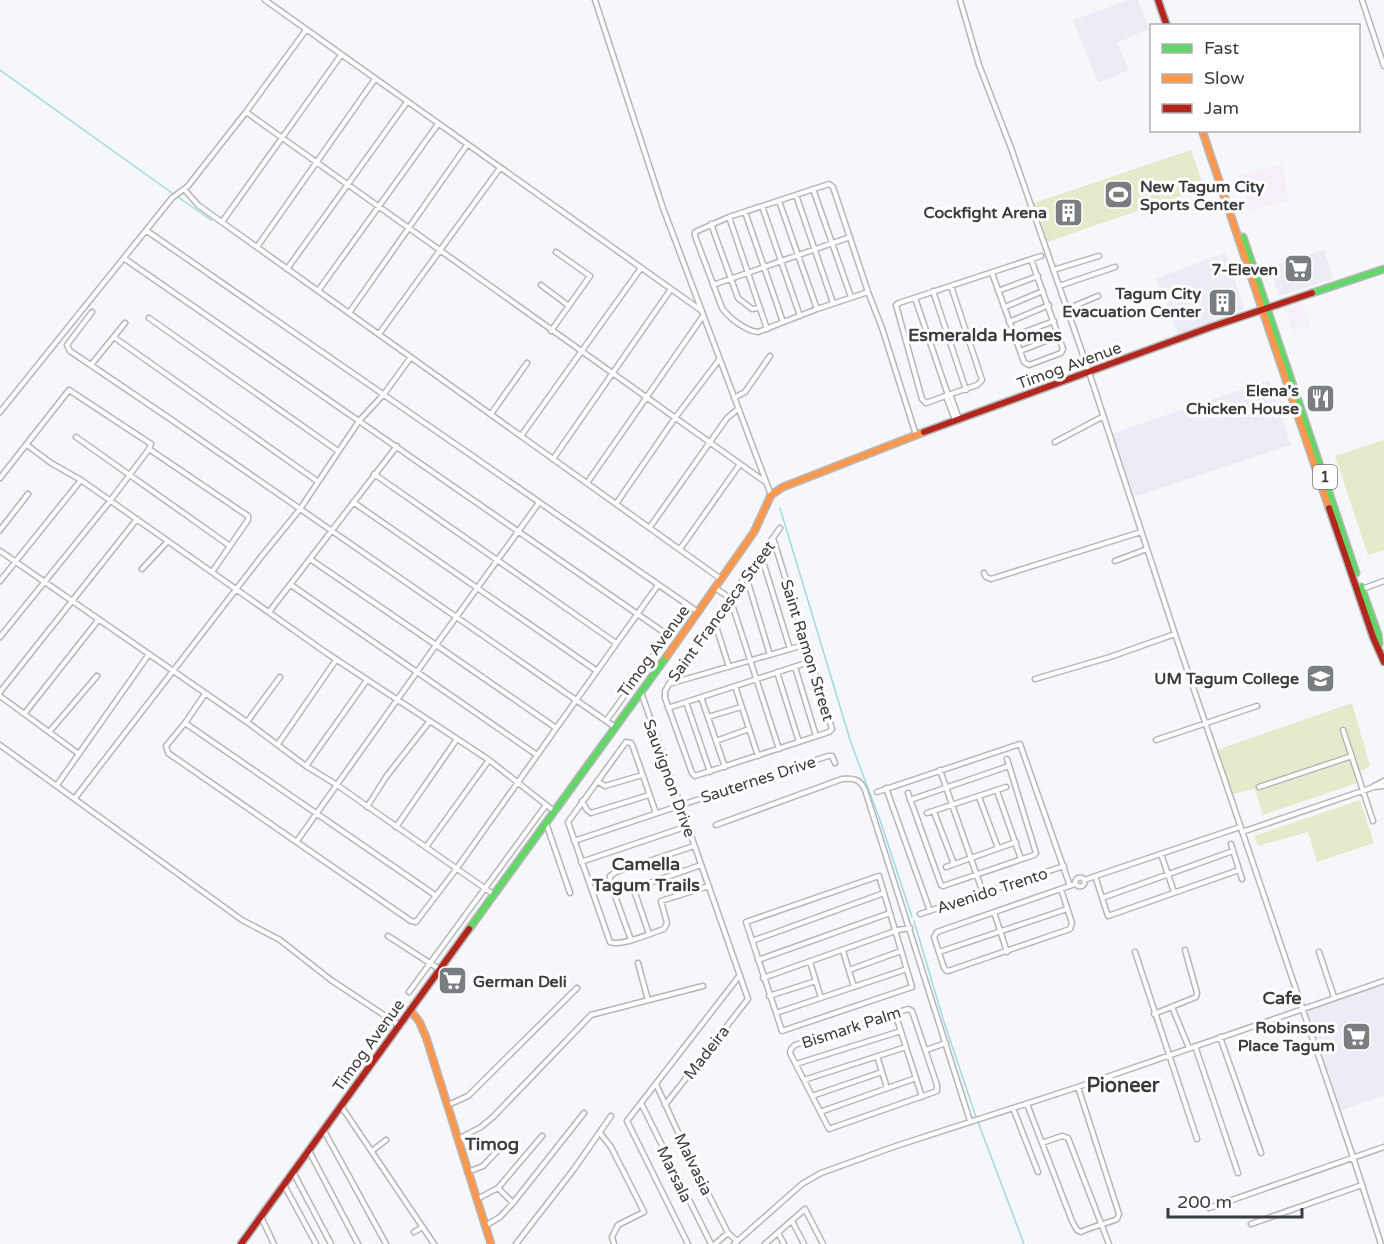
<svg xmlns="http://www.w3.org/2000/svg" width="1384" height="1244" font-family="'Varela Round',sans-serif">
<rect width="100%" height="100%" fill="#f5f7fa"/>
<path fill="#ececf7" d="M1129,0H1138L1149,29L1117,43L1129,70L1098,83L1073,20Z
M1324,250L1333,279L1279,296L1270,267Z
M1226,253L1244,309L1178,335L1156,278Z
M1269,380L1291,445L1132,498L1111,434Z
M1384,985V1095L1339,1111L1305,1012Z"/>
<path fill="#f6eef9" d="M1282,165L1289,200L1249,212L1238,176Z
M1303,303L1310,326L1293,331L1285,309Z"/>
<path fill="#e6e9ca" d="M1191,150L1204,188L1047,242L1034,203Z
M1384,440V550L1368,555L1335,456Z
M1352,703L1370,766L1355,774L1357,783L1263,815L1255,789L1232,794L1217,750Z
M1360,800L1374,843L1317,862L1308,832L1258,846L1254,836Z"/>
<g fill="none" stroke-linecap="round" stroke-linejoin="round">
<path stroke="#9edae0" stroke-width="1.5" d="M0,70L172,193
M178,197L211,220
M780,508L851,743L880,820L912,917
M914,921L944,1022L976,1117
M978,1122L1024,1244"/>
<defs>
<path id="street" d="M265,0L702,311
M595,0L663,208L771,495
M960,0L979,65L1011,148L1089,372L1175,634L1353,1157L1381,1244
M1362,0L1384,66
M246,112L764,481
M829,184L833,187L868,292L817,309L758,332C746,331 729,318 722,308L695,236V232L729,217Z
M184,189L198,205L721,579
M813,189L851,297
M796,195L833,303
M779,201L817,309
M762,206L800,316
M745,212L783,322
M729,217L767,329
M222,222L341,55
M711,224L738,298L752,309L760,308
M147,231L698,612
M257,247L375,79
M125,259L662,631L663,639L658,649L606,721
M287,269L407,102
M1053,270L1099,256
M992,273L1024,362L1029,365L1061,353L1063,349L1031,259
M541,285L569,306
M713,285L850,237
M1059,286L1115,267
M318,291L438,124
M933,291L966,390
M998,291L1038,276
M868,292L882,328L916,435
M915,298L948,395L926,403L922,399L896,305L899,303L1041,256
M1005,307L1043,291
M1067,309L1098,296
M92,312L67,345L70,351L166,416L615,727
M349,313L467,145
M149,318L338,451
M1009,322L1049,305
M551,331L590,276L556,252
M379,334L500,168
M1014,336L1054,321
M115,338L317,481
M1020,351L1059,336
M91,365L125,323
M950,394L959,419
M948,395L977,385L982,380L951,286
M946,396L955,420
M734,398L745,392L770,356
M0,412L172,198L188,186L246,112L306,30
M491,414L527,363
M521,436L641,268
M76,437L230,546L212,572
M1055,442L1102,417
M27,445L51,463L81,480L328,654L489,760L554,811
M553,459L671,289
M374,474L616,643
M0,478L69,390L151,444L149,449L248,516V520L230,546
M587,483L703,316
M353,502L597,671
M616,504L675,418L719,360
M650,527L727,418L738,409
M0,530L28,494
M773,538L832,729L829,732L695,776L692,773L665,698V691L669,684L780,528
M680,549L740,464
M0,551L247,722L306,766L337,785L493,894
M761,555L790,649
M310,559L436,645L538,504
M1115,561L1147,549
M142,569L168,541
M984,573L986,577L991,579L1141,532
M746,576L770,655
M0,581L81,480
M291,585L537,755
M715,588L730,598L779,749
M1362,589L1384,581
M269,612L397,446
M714,620L729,667
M0,637L110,501L149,449
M795,667L816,736
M777,672L799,742
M1035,679L1110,657L1175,634
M669,684L807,644
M735,686L758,756
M0,692L137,519
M641,692L748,999L665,1105
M205,694L185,723L435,895
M0,696L79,754
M701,697L725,767
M686,702L710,772
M668,708L812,661
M25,713L99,619
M708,717L741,707
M247,722L280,677
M185,723L166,746L168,753L411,921L416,922L457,868L658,585
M1343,730L1373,821
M50,731L97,676
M1156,740L1257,706
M716,741L749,729
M278,744L336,660
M0,745L242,920L280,940L331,980L399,1025
M306,766L367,680
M940,770L983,893
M597,781L605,786L642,775
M57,785L149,654
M1374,786L1384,781
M1259,787L1352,756
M886,788L930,911
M997,791L1021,859
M877,792L1020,744L1070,886
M908,793L941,885L943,886L1034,855L1036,853L1007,759
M979,797L998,848
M75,798L261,557L300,509L359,421L384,394L411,357
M910,800L1009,766
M582,801L587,810L591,813L649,795
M367,807L386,777L429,722
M934,812L954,864
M656,813L633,747L631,743L626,742L568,822L610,942C621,947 651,933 664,929L667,923L661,901L709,886
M927,813L1006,787
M546,823L570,893
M716,825L842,779C854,778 860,779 865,790L970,1121
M396,827L457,739
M1242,832L1374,787L1384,786
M297,841L436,645L556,728
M574,841L828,756H832L835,763
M1231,844L1242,879
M426,847L489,760
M1161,854L1174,892
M581,862L688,826
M946,867L1016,842
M879,876L912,987L782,1031L746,922Z
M1095,876L1108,916L1239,870
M1075.5 882a4.5 4.5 0 1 1 9 0a4.5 4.5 0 1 1-9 0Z
M1084,880L1240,827
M1061,889L1072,923L1070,929L951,970L947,971L944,968L934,937L937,932L1075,884
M1102,898L1233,851
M994,912L1007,952
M920,914L1064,866
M649,934L635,893V888L701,865
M388,936L439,969
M631,940L610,882V876L616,872L694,846
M752,941L884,893
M843,951L854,987
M939,952L1067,909
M1135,952L1197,1139
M1319,952L1334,997
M758,960L890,913
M810,962L821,998
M638,963L648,1000
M849,970L901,951
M763,978L898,930L910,928
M409,992L546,805
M769,996L816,981
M1172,1007L1189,1048
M908,1009L912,1011L937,1085V1091L829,1129L790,1053L791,1049L795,1045Z
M776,1013L907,969
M895,1013L922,1097
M1154,1014L1196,997L1197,993L1185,950
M1220,1037L1261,1153
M1195,1046L1238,1173
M926,1050L946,1043
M877,1056L887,1088
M796,1064L901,1031
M804,1080L906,1047
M656,1084L687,1152L728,1233L737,1241
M812,1096L882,1072
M641,1103L711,1244
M1027,1104L1072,1221L1077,1230L1081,1232C1093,1226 1106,1224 1117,1219L1119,1214L1078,1087
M448,1105L468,1096L577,988
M341,1106L434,1244
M1013,1108L1038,1172
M820,1112L916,1078
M323,1129L386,1244
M600,1133L611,1147L644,1212L618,1225L612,1237L614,1244
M458,1139L481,1127L493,1117L591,1015L703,986
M1042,1143L1062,1136L1068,1138L1109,1244
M309,1151L358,1244
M372,1151L386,1140
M293,1172L331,1244
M468,1172L483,1166L501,1147
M284,1185L316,1244
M498,1188L513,1203
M477,1199L498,1188L542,1136
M1209,1208L1384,1147
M261,1217L274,1244
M792,1221L804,1244
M1251,1224L1362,1185
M485,1226L500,1217L513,1203L584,1113
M414,1232L423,1227
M778,1233L784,1244
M516,1244L574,1169L611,1116
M688,1244L627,1121L740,975
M715,1244L728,1233
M734,1244L802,1184L821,1173L896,1146L1078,1087L1384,981
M765,1244L805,1209L823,1244"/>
<path id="fast" d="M1243,237L1356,573
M1312,293L1384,269
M1361,587L1378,634L1379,644
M469,929L667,656"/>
<path id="slow" d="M1202,130L1329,508
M667,656L754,532L771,495L783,487L924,432
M410,1010L419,1021L426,1037L491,1244"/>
<path id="jam" d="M1158,0L1167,26
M924,432L1211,327L1312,293
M1329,508L1373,637L1384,662
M241,1244L469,929"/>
</defs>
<use href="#street" stroke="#b4b6b9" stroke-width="7"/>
<use href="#fast" stroke="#b4b6b9" stroke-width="9"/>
<use href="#slow" stroke="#b4b6b9" stroke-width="9"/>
<use href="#jam" stroke="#b4b6b9" stroke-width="9"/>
<use href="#street" stroke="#fefefe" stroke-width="4"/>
<use href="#fast" stroke="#63d668" stroke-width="6"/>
<use href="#slow" stroke="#ff974d" stroke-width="6"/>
<use href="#jam" stroke="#b3261e" stroke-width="6"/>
</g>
<defs>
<symbol id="stadium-square" viewBox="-11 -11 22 22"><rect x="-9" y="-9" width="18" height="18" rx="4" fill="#7b7e81" stroke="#fff"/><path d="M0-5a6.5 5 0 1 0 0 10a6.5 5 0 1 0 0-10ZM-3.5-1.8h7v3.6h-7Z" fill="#fff"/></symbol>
<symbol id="building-square" viewBox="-11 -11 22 22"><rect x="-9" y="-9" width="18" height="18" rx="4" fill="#7b7e81" stroke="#fff"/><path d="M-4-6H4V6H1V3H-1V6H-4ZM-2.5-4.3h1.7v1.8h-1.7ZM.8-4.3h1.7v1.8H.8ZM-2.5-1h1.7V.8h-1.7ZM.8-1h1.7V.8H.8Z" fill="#fff"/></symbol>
<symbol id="supermarket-square" viewBox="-11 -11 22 22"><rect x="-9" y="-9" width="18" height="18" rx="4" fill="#7b7e81" stroke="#fff"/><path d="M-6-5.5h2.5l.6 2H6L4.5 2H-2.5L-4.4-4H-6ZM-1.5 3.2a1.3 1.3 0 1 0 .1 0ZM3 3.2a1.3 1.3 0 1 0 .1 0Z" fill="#fff"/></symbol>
<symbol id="restaurant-square" viewBox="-11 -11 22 22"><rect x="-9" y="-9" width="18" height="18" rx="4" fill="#7b7e81" stroke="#fff"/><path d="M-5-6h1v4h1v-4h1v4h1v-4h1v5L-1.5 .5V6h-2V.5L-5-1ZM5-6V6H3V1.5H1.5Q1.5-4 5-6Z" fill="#fff"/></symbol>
<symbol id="university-square" viewBox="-11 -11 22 22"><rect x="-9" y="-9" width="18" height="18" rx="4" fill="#7b7e81" stroke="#fff"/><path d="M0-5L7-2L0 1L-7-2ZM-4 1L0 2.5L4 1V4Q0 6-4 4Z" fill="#fff"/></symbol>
</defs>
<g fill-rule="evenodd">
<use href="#stadium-square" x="1102" y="178" width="33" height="33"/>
<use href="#building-square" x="1052" y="196" width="33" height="33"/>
<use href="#supermarket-square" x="1282" y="252" width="33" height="33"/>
<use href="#building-square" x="1206" y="286" width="33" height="33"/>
<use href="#restaurant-square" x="1304" y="382" width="33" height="33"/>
<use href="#university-square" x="1304" y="662" width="33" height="33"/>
<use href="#supermarket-square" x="436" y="964" width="33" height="33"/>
<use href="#supermarket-square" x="1340" y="1020" width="33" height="33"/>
</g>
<g text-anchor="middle" stroke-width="6" stroke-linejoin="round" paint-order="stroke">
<rect fill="#fff" stroke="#757779" stroke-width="1.5" x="1313" y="465" width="24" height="24" rx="4.5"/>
<g font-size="15" font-weight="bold" fill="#3a3d40">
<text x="1325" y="482">1</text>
</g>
<g font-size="16" font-weight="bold" fill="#3a3d40" stroke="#fff" text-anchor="end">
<text x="1140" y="192" text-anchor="start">New Tagum City<tspan x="1140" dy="18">Sports Center</tspan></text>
<text x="1047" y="218">Cockfight Arena</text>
<text x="1278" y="275">7-Eleven</text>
<text x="1201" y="299">Tagum City<tspan x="1201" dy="18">Evacuation Center</tspan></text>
<text x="1299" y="396">Elena's<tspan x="1299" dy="18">Chicken House</tspan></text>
<text x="1299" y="684">UM Tagum College</text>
<text x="473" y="987" text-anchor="start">German Deli</text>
<text x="1335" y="1033">Robinsons<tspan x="1335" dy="18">Place Tagum</tspan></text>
</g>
<g font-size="16" fill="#3a3d40" stroke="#fff">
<text transform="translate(1069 365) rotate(-20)" y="6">Timog Avenue</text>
<text transform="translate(721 611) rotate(-54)" y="6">Saint Francesca Street</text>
<text transform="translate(808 650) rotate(73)" y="6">Saint Ramon Street</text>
<text transform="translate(653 651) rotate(-54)" y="6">Timog Avenue</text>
<text transform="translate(670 778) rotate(70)" y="6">Sauvignon Drive</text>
<text transform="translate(758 779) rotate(-18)" y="6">Sauternes Drive</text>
<text transform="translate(992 890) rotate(-18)" y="6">Avenido Trento</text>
<text transform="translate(851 1027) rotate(-18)" y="6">Bismark Palm</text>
<text transform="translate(368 1045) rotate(-54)" y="6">Timog Avenue</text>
<text transform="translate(706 1052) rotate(-52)" y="6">Madeira</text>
<text transform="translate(694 1164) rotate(64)" y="6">Malvasia</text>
<text transform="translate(675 1174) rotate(64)" y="6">Marsala</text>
</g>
<g font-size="18" font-weight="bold" fill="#3a3d40" stroke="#fff">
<text x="985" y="341">Esmeralda Homes</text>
<text x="646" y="870">Camella<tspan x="646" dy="21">Tagum Trails</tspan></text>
<text x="1282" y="1004">Cafe</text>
<text x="492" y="1150">Timog</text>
</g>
<g font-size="20" font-weight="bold" fill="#3a3d40" stroke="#fff">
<text x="1123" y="1092">Pioneer</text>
</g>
</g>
<rect x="1150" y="24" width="210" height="108" fill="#ffffff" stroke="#b0b1b3" stroke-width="1.5"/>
<rect x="1162" y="44" width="30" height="9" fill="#63d668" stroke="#b0b1b3" stroke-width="1.5"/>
<text x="1204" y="54" font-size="18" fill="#3a3d40">Fast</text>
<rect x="1162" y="74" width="30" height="9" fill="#ff974d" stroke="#b0b1b3" stroke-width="1.5"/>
<text x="1204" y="84" font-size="18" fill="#3a3d40">Slow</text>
<rect x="1162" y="104" width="30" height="9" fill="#b3261e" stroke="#b0b1b3" stroke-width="1.5"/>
<text x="1204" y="114" font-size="18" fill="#3a3d40">Jam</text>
<path d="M1168 1208v9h134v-9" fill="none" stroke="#3a3d40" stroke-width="3"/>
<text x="1177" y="1208" font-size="18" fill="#3a3d40" stroke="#ffffff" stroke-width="4.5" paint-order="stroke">200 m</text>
</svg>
